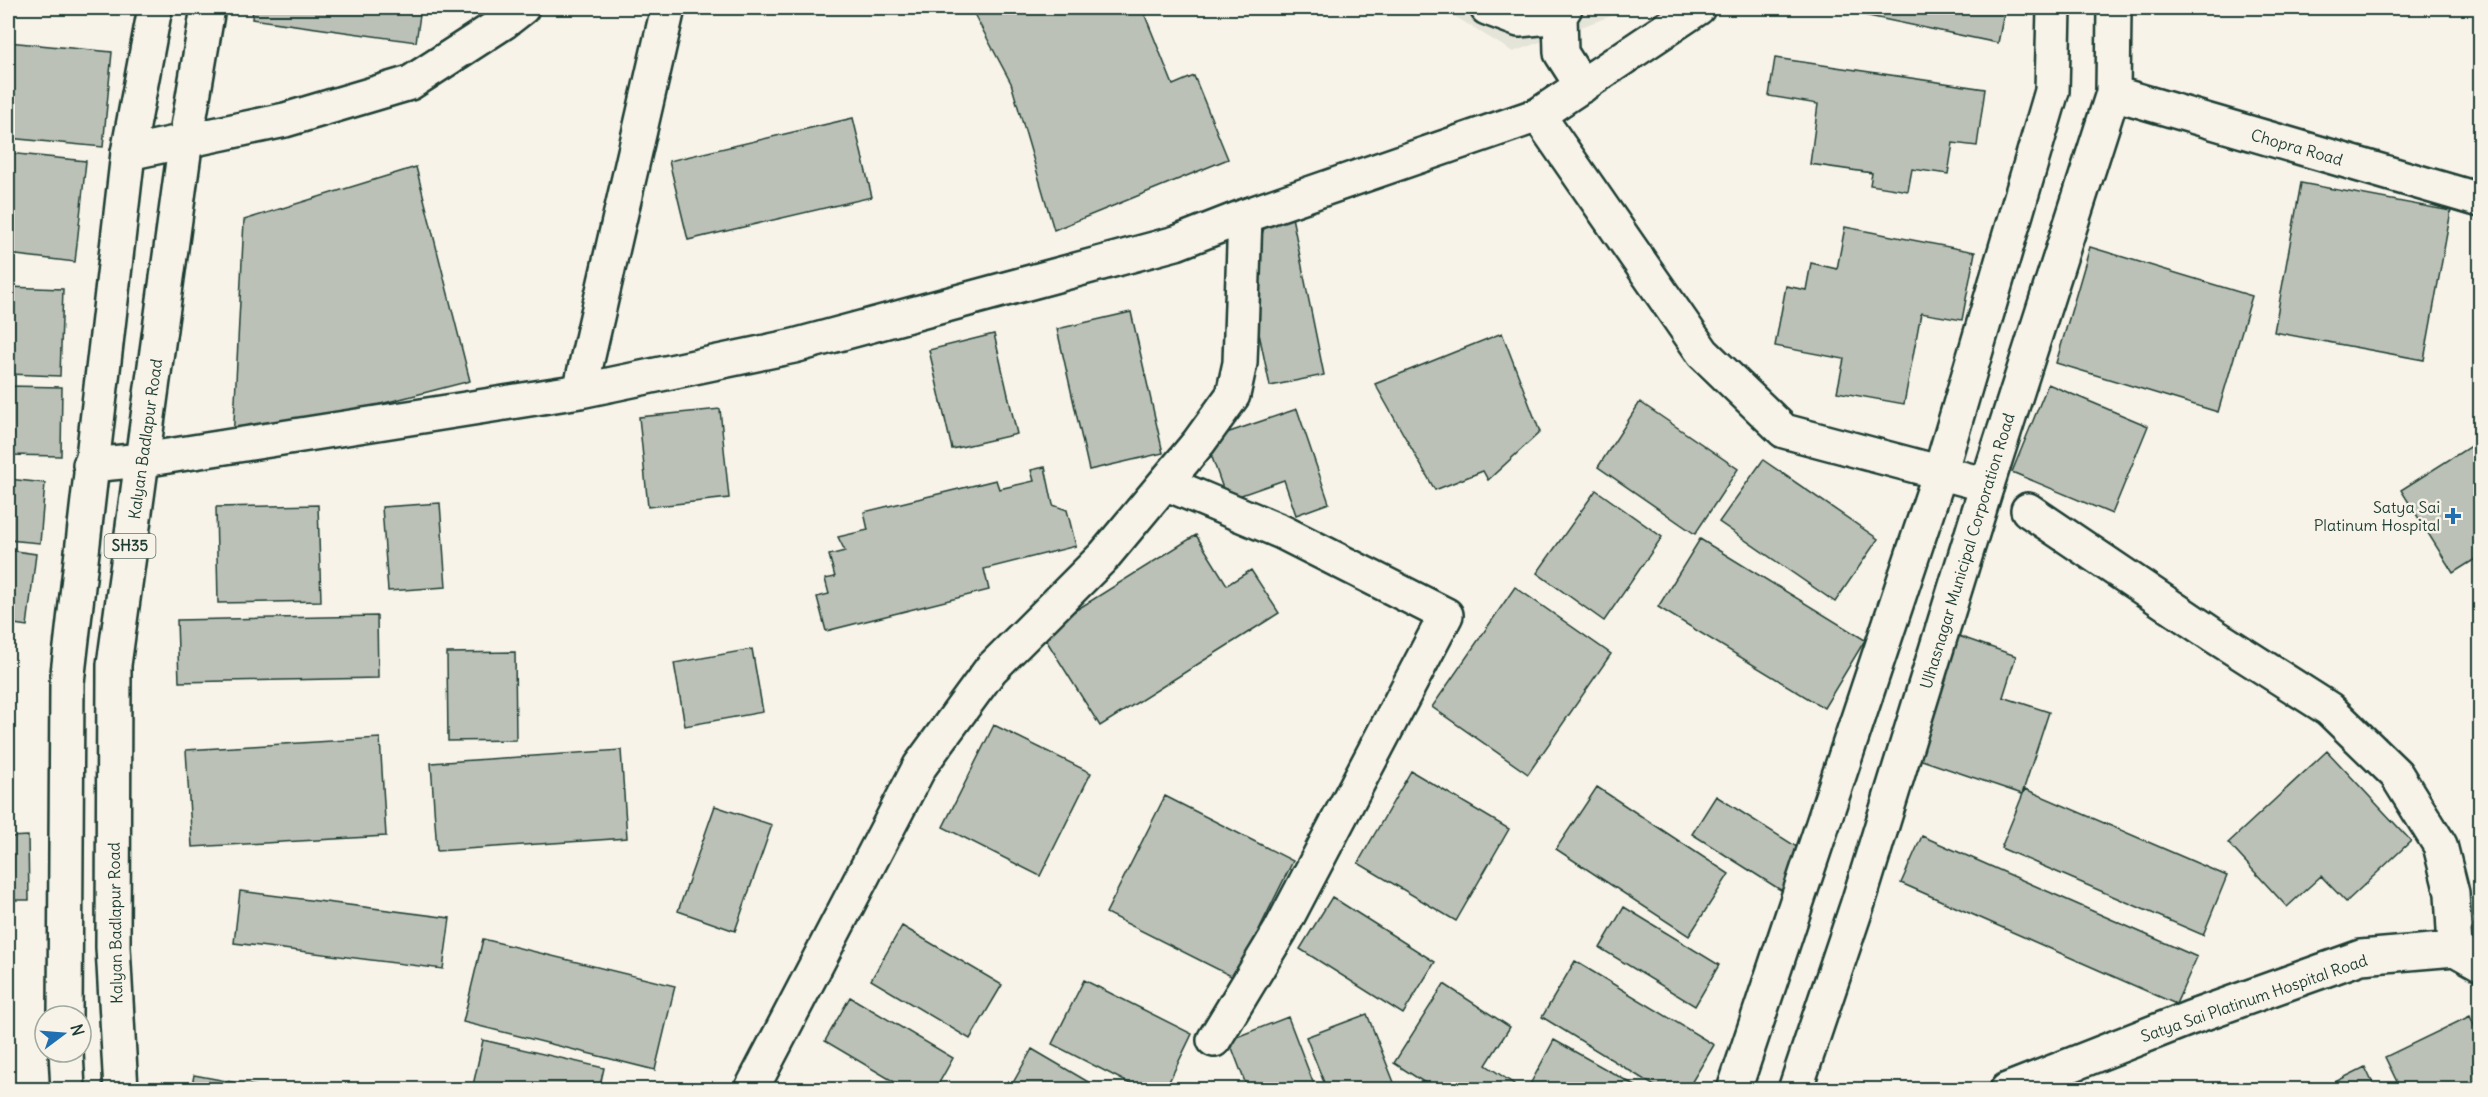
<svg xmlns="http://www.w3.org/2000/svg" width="2488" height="1097" font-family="Delius,sans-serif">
<rect width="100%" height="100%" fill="#f7f3e8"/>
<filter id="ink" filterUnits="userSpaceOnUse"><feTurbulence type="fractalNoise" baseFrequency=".0167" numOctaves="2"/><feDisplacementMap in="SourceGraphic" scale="12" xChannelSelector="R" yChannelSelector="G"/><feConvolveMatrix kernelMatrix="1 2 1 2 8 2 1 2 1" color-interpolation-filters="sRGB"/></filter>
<g filter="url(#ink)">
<path fill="#e5e4d9" d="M1441,8H1626L1619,13L1513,52Z"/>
<path fill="#bbc1b6" stroke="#1f3d34" stroke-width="1.5" d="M253,8H421L416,42L252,19Z
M971,8H1142L1173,85L1194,76L1228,159L1054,230L1011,83Z
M1850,8H2005L1998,43L1849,12Z
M8,42L112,52L103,147L8,138Z
M1775,58L1985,89L1977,146L1953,143L1948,174L1912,169L1908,191L1870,185L1872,173L1810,164L1818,104L1769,96Z
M853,118L872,197L688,240L669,161Z
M8,153L86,161L75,262L8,254Z
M416,167L470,381L233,442L244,220Z
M2301,183L2451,211L2424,360L2274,332Z
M1291,212L1324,375L1270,386L1248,281L1267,218Z
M1845,227L1975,252L1962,320L1921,313L1904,404L1837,392L1844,359L1775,346L1786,286L1806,290L1811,263L1837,269Z
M2090,247L2252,296L2218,412L2056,363Z
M8,287L63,289L60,376L8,374Z
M1131,312L1163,453L1089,470L1057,329Z
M1502,333L1540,432L1488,480L1483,471L1435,490L1375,384Z
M994,334L1017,434L952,449L929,350Z
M2048,384L2148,426L2112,514L2012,472Z
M8,386L62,387L61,456L8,455Z
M1640,402L1738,469L1695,534L1598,467Z
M720,409L729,498L648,507L639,417Z
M1297,409L1329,503L1296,515L1284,480L1227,500L1206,440Z
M2480,440V556L2453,573L2401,490Z
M1763,460L1878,539L1835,602L1719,522Z
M1045,467L1053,505L1067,510L1076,546L984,569L989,590L826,631L817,597L829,594L825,579L835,577L829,555L845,551L838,537L868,530L864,512L996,480L999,489L1034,481L1031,470Z
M8,479L45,483L40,543L8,540Z
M1596,490L1662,537L1604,621L1537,573Z
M440,503L446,587L388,591L382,507Z
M318,505L321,601L218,603L216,507Z
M1196,535L1227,585L1251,570L1279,613L1100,726L1041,632Z
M1700,539L1865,640L1824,708L1658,607Z
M8,550L36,554L27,626L8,623Z
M1515,587L1611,654L1528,774L1432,707Z
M377,616L378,678L179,682L177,620Z
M1947,632L2016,656L2003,697L2049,712L2022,794L1907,755Z
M752,649L763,712L685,726L674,663Z
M515,652L516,740L448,741L447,653Z
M994,725L1091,773L1040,876L943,827Z
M380,738L386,836L192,847L186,750Z
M621,750L627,838L437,851L431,763Z
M2327,751L2411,841L2346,902L2321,876L2287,907L2228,843Z
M1411,771L1509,829L1456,921L1358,863Z
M1597,787L1729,874L1689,936L1556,849Z
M2025,789L2227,876L2203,935L2001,848Z
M1165,796L1293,861L1235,978L1106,913Z
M1716,796L1811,856L1787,894L1692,834Z
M715,806L772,825L735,931L678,911Z
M28,836L29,900H8V837Z
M1922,836L2197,957L2176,1004L1901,883Z
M240,891L450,918L443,969L234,943Z
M1332,897L1435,962L1403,1014L1300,949Z
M1624,907L1719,965L1695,1006L1600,948Z
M902,926L1002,985L970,1039L871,980Z
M483,939L675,986L655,1070L463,1022Z
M1575,961L1714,1045L1687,1090H1661L1542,1017Z
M1084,980L1192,1034L1165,1090H1142L1052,1044Z
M1444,984L1510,1027L1486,1065L1514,1084L1511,1090H1436L1394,1063Z
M850,997L953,1058L935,1090H908L825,1041Z
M1367,1014L1397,1090H1327L1306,1037Z
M2470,1016L2480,1038V1090H2401L2385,1057Z
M1288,1017L1316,1090H1248L1229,1040Z
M483,1040L604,1068L599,1090H472Z
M1554,1040L1643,1090H1527Z
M1032,1049L1102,1090H1009Z
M2365,1067L2376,1090H2319Z
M194,1075L275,1090H191Z"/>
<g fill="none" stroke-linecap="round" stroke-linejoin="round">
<defs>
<path id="minor" d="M1487,8L1519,20L1560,16
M1565,8L1560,16L1561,53L1582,86
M2113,93L2480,200
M1538,115L1703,353L1784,431L1987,485
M128,153L285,120L410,83L504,22L522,8
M580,391L668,8
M90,465L143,460L580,391L794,346L1176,243L1245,216L1538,115L1698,8
M1165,483L1282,532L1446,615L1280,931L1214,1040
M2028,510L2213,635L2329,709L2396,774L2440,845L2452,893L2455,949
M2455,949L2480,963
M751,1090L920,766L991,669L1104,556L1199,442L1233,395L1240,363L1245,216
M2007,1090L2190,1018L2361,957L2455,949"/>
<path id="major" d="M65,1016L67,682L128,153L155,8
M66,1052L68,1090
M121,1090L113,947L114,665L186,139L208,8
M1734,1090L1940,473L2052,91L2054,8
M1795,1090L1858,903L1987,485L2113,93L2114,8"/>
</defs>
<use href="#minor" stroke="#1f3d34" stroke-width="38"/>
<use href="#major" stroke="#1f3d34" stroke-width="38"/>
<use href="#minor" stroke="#f7f3e8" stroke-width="33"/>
<use href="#major" stroke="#f7f3e8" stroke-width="33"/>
</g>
</g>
<path fill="#1f6fb2" stroke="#f7f3e8" stroke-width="2" d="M2450 507h6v6h6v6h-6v6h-6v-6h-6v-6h6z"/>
<g text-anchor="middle" stroke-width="5" stroke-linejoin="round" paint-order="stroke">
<rect fill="#f7f3e8" stroke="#60746a" stroke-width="1.5" x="104.5" y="534" width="51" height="24" rx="4.5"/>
<g font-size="15" font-weight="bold" fill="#1f3d34">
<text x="130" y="551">SH35</text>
</g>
<g font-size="16" fill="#1f3d34" stroke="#f7f3e8">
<text transform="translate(2297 147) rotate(16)" y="6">Chopra Road</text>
<text transform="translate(145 439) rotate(-82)" y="6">Kalyan Badlapur Road</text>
<text transform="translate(1967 551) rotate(-73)" y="6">Ulhasnagar Municipal Corporation Road</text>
<text transform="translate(115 923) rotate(-91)" y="6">Kalyan Badlapur Road</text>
<text transform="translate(2254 998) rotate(-19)" y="6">Satya Sai Platinum Hospital Road</text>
</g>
<g font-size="16" fill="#1f3d34" stroke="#f7f3e8" text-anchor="end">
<text x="2440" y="513">Satya Sai<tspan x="2440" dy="18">Platinum Hospital</tspan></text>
</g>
</g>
<rect width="2488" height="1097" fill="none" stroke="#f7f3e8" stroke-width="30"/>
<rect x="15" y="15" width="2458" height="1067" fill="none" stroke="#1f3d34" stroke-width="2" filter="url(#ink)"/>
<g transform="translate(63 1034) rotate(74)"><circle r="28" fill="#f7f3e8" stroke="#a1aaa0" stroke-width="1.5"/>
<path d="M0-4.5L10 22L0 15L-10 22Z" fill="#1f6fb2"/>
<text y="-9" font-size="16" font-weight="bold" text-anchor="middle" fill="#1f3d34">N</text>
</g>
</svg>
